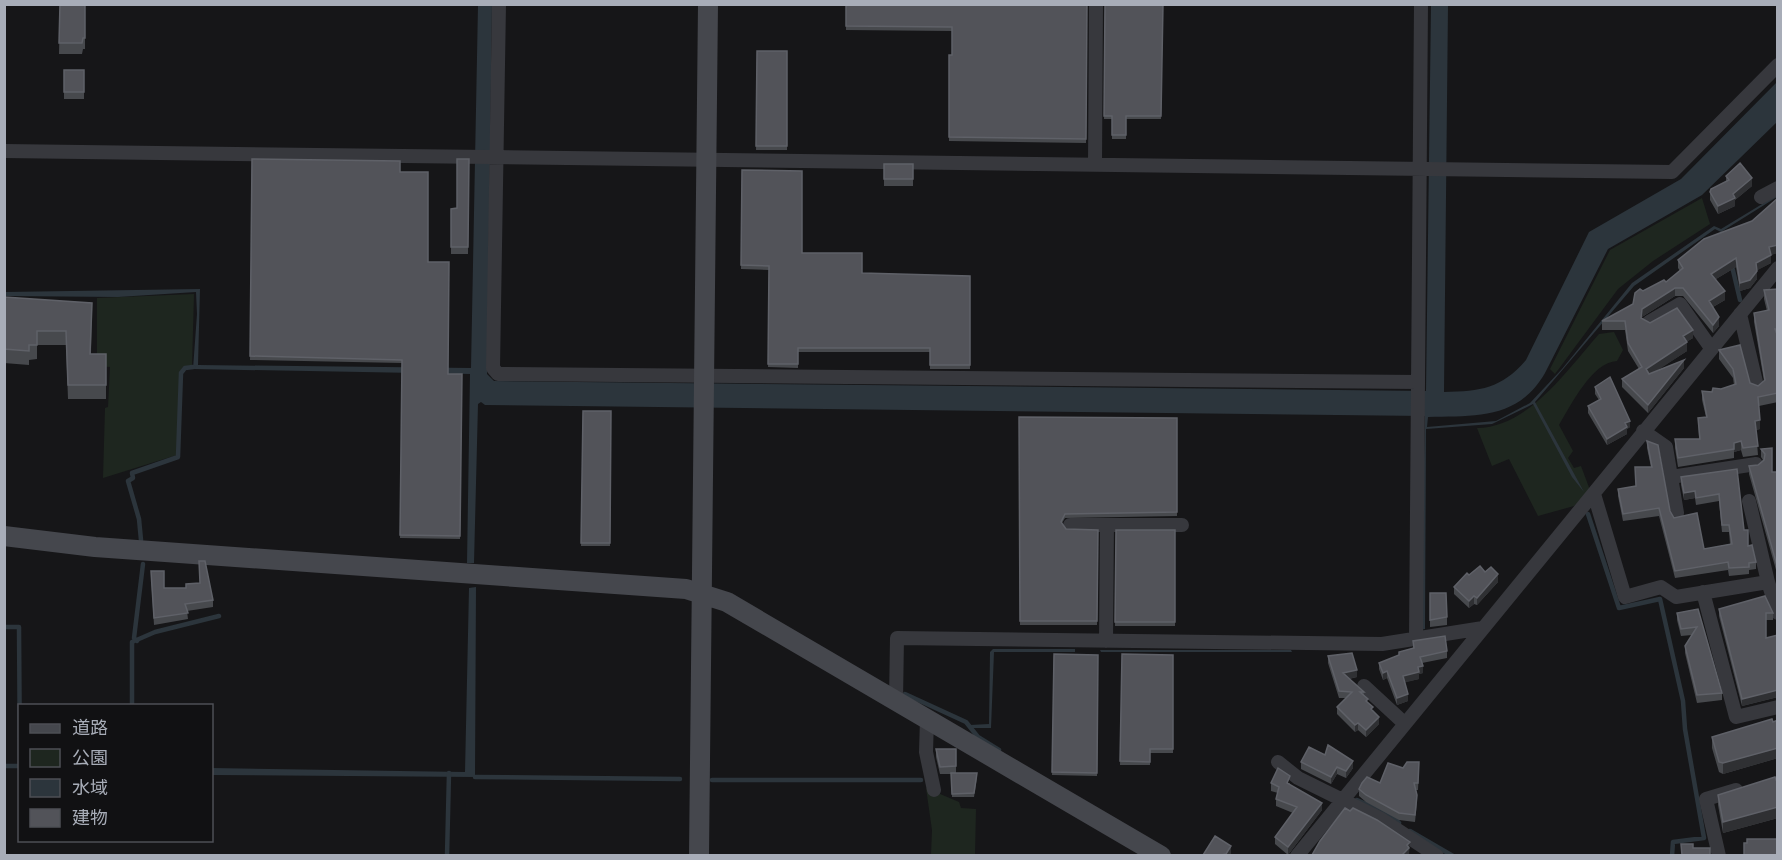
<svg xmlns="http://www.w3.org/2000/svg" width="1782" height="860" font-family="'Archivo Narrow','Noto Sans JP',sans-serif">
<rect width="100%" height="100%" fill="#161618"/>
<path fill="#1e261f" d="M1702,198L1710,224L1653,261L1618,289L1555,374L1550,369L1610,250Z
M194,294L192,366L183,367L180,372L177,455L103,478L105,408L108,407L110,367L97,366V298Z
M1614,332L1623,350L1617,361C1592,362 1571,405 1559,425L1573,451L1568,458L1574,468L1581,466L1590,490L1574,506L1538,516L1509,459L1492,466L1477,428C1529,427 1568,369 1599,334Z
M926,788L959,802L961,808L976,809L975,855H931L932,830Z"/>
<path fill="#2c353c" d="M478,5H492L487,374L494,381L1426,391L1431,5H1448L1444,392C1481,391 1501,389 1526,360L1589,232L1681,179L1777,82V122L1702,195L1608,249L1545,373C1518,420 1475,416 1428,417L1427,427L1496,421L1530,403L1562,369L1632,283L1714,226L1721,229L1777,195V197L1721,232L1715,229L1634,286L1535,402L1584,492L1572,477L1533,404L1492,424L1426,429L1425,629L1420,630L1425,416L485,405L481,402L478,404L474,563H467L470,374L193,369L197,314L196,292L118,297L5,296V292L200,289L198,365L471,368Z
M476,587L475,777L212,775V768L465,772L469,588Z
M993,649H1075V652H994L991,728H971L970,725L989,724L990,652Z
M1100,650H1291L1292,652H1101Z"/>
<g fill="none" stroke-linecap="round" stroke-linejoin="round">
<path stroke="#2c353c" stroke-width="4.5" d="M1731,262L1740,300
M1588,514L1619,608L1660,599L1683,701L1685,729L1704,838L1673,842L1672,856
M141,540L139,519L128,481L133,478L132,473L178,457L181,373L185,368L193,367
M4,627H19L20,768
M137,641L134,638L143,564
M905,694L966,722L978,737L999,750
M132,706V642L155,632L219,616
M4,766H19
M475,777L680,779
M712,780H921
M1357,800L1389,814L1399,823
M1410,831L1453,856
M447,856L449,773"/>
<path stroke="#37383d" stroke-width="14" d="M499,4L493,368L498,374L1418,382
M4,151L1672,172L1778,65
M1095,164L1096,4
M1761,197L1778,188
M1740,314L1757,386
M1649,322L1680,304L1711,348
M1643,431L1666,447L1677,513
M1671,477L1756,464
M1594,494L1625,597L1661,587L1676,597L1768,582L1778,613
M1749,501L1768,582
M1070,525H1182
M1703,592L1736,717L1778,707
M1416,638L1421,4
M1106,641L1107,525
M1364,686L1404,723
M896,701L897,638L1382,644L1483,628
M927,719L926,752L934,790
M1278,762L1298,778L1381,819L1437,856
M1297,856L1778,268
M1719,856L1706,799L1736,790"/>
<path stroke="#45474d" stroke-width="20" d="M4,536L95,547L686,589L727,602L1161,856
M699,856L708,4"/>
</g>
<path fill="#47494d" d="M60,4H85V49H83L82,54H59Z
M846,4H1087L1086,143L949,141V55H952V31L846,30Z
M1105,4H1163L1161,119H1126V139H1112V119H1104Z
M757,51H787V150H756Z
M64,70H84V99H64Z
M252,159L400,172L428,262L448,374H462L460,539L400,538L402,363L250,360Z
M469,159L468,254H451V209L457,208Z
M884,164H913V186H884Z
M742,170L802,253L862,273L970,276V369H930V352H798V368L768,367L769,270L741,269Z
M1726,176L1752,186L1735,200V206L1718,214L1710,200V192L1726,182Z
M1777,253L1771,255V263L1757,270V279L1750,288L1740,291L1736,267L1716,279L1725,300L1713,307L1719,326L1713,333L1683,296H1675L1642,317L1641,318L1650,323L1693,338L1686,342L1687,351L1654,372L1684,368L1648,413L1622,387V379L1639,369L1628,351L1625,330H1602V321L1633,304L1643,291L1666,282L1680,271L1678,268V260Z
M1778,289V402L1759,406L1760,429L1756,430L1758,455L1743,457L1741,450L1734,452V458L1678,467L1675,448V439H1699L1698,418L1706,417L1702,400V391L1712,392L1734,385L1733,378L1719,359V350L1750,383L1758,386L1764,381L1754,322V313L1767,311L1764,299V290Z
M4,297L92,303L91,354H106V399H68L66,345H37V359L29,360V365L4,363Z
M1595,387L1630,427L1627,429V434L1607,445L1588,413V406L1599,400L1595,394Z
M583,411H611L610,546H581Z
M1019,417L1177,418V516L1065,518L1062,523L1066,529L1098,530L1097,625H1020Z
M1647,441L1670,511L1674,518L1704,549L1730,544L1729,532H1722L1719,501L1696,505L1695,498L1684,500L1681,485V477L1737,469L1744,530L1748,546L1756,562V569L1749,570V574L1729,576L1728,570L1675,578L1659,516L1623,521L1618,496V489L1636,486L1651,467L1647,448Z
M1772,448V472H1778V577L1749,474V466L1758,465L1763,460L1761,457V449Z
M1116,530H1175V626H1115Z
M1485,572L1498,582L1477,605L1474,604L1469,608L1454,594V587L1469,575Z
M151,577L164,588L213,600V607L187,611L188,619L154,625Z
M1430,593L1447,617V625L1430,627Z
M1698,609L1722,693V700L1697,703L1685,653V646L1692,635L1681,636L1677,620V613Z
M1719,609L1773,613V620H1766V638L1778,635V697L1742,706L1719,616Z
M1413,641L1447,651V658L1422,663L1423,673L1419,674V679L1405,682L1408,701L1397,705L1387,678L1383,680L1379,669V663L1399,656V652L1413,648Z
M1054,654L1098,655L1097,776L1052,775Z
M1122,654L1173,655V753H1150V765H1120Z
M1328,656L1357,677L1349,679L1364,692V696L1373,711L1379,724L1366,737L1358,730L1355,732L1337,714V707L1346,698H1339L1328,663Z
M1778,720V758L1723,774L1719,772L1712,748V737Z
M936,749L956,766V773L977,777L974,797H952L951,774H940L936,757Z
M1301,762L1353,768L1346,778L1337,774L1331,784L1301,769Z
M1403,768L1419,769L1418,790H1416L1417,802L1415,822L1399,820L1366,802L1359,796V789L1380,783Z
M1776,780H1778V818L1723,833L1718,805V795Z
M1271,783H1290L1289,785L1322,810L1288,855L1275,844V837L1293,813L1276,806V799L1278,793L1271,791Z"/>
<path fill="#2f3033" d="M1752,178V186L1735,200V206L1718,214V206Z
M1778,245V253L1769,255V247Z
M1771,255V263L1756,271V263Z
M1736,258V267L1711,282V274Z
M1757,271V279L1750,288L1740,291V283Z
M1675,288V296L1642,317L1641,326L1642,309Z
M1725,291V300L1709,309V301Z
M1719,317V326L1713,333V325Z
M1693,330V338L1683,344V336Z
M1687,342V351L1646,378V369Z
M1684,360V368L1648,413V405Z
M1760,420V429L1755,430V421Z
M1630,421V427L1627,429V434L1607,445V439L1625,423Z
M1741,441V450L1734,452V443Z
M1695,491V498L1684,500V493Z
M1498,574V582L1477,605V598Z
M1474,596V604L1469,608V601Z
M1423,666V673L1419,674V679L1403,683V676L1418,667Z
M1357,670V677L1343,680V673Z
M1387,671V678L1383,680V673Z
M1778,690V697L1742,706V699Z
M1408,694V701L1397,705V698Z
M1379,717V724L1366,737V730Z
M1358,723V730L1355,732V725Z
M1778,748V758L1723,774V763Z
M1353,761V768L1346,778V771Z
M1337,767V774L1331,784V777Z
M1322,803V810L1288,855V847Z
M1778,807V818L1723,833V822Z
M1410,842L1409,855H1403L1407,845Z
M1231,846V854L1230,855H1226Z"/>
<path fill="#525359" stroke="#5f6168" stroke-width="1.5" d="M60,4H85V38H83L82,43H59Z
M846,4H1087L1086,139L949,137V55H952V27L846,26Z
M1105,4H1163L1161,116H1126V135H1112V116H1104Z
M757,51H787V146H756Z
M64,70H84V92H64Z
M252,159L400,161V172H428V262H449L448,374H462L460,536L400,535L402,360L250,356Z
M457,159H469L468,247H451V209L457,208Z
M1740,163L1752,178L1733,194L1735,198L1718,206L1710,192L1711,189L1729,180L1726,176Z
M884,164H913V179H884Z
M742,170L802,171V253H862V273L970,276V365H930V348H798V364H768L769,266L741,265Z
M1778,198V245L1769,247L1771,255L1756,263L1757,271L1750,280L1740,283L1736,258L1711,274L1725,291L1709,301L1719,317L1713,325L1683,288H1675L1642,309L1641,318L1650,323L1677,308L1693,330L1683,336L1687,342L1646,369L1649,374L1684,360L1648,405L1622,379L1642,367L1628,343L1625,321H1602L1633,304L1635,293L1640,289L1643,291L1664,280L1666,282L1683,268L1678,260L1704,239L1752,221Z
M1778,289V329H1775L1778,337V393L1758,397L1760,420L1755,421L1758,446L1743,448L1741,441L1734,443V449L1678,458L1675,439H1700L1698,418L1707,417L1702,391L1712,392L1713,388L1721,389L1736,384L1733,369L1719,350L1740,345L1750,383L1758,386L1765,380L1754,313L1769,310L1764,290Z
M4,297L92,303L90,354H106V385H68L66,331H37V345H29V351L4,349Z
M1610,377L1630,421L1625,423L1627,427L1607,439L1588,406L1601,399L1595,387Z
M583,411H611L610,543H581Z
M1019,417L1177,418V512L1065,514L1061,522L1066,529L1098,530L1097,621H1020Z
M1647,441L1658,445L1670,511L1674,518L1697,513L1704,549L1732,544L1729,525H1722L1719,494L1696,498L1695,491L1684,493L1681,477L1737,469L1744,530H1748V546L1752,545L1756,562L1749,563V567L1729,568L1728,562L1675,571L1659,508L1623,514L1618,489L1636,486L1635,467H1652Z
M1772,448V472H1778V569L1749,466L1758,465L1764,460L1765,454L1761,449Z
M1116,530H1175V622H1115Z
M199,561H205L213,600L185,604L188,613L154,618L151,571H164V588H186V584L200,583Z
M1480,566L1485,572L1491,567L1498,574L1477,598L1474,596L1469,601L1454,587L1467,573L1469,575Z
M1430,593H1446L1447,617L1430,620Z
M1765,596L1773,613H1766V638L1778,635V690L1742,699L1719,609Z
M1698,609L1722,693L1697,695L1685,646L1697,627L1681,629L1677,613Z
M1445,636L1447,651L1420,657L1423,666L1418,667L1419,672L1403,676L1408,694L1397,698L1387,671L1383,673L1379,663L1399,655V652L1414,648L1413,641Z
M1352,653L1357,670L1343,673L1364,692H1360L1368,699L1366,701L1373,707L1371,709L1379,717L1366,730L1358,723L1355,725L1337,707L1352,692L1339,691L1328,656Z
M1054,654L1098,655L1097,773L1052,772Z
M1122,654L1173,655V749H1150V762L1120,761Z
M1772,719L1773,722L1778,720V748L1723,763L1719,762L1712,737Z
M1328,745L1353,761L1346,771L1337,767L1331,777L1301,762L1309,747L1325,755Z
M936,749H956V766L940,767Z
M1407,762H1419L1418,783H1414L1417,795L1415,815L1399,813L1366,795L1359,789L1362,783L1367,777L1380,783L1388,763L1403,768Z
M1278,768L1290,776L1287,783L1322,803L1288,847L1275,837L1297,807L1276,799L1279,787L1271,783Z
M951,773H977L974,793L952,794Z
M1775,777L1776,780H1778V807L1723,822L1718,795Z
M1345,808L1350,811L1353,808L1377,820L1410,842L1407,845L1409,848L1403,854L1404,855H1312L1320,841Z
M1215,836L1231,846L1226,854L1221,855H1203Z
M1777,837L1778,855H1744V843H1747V839H1777Z
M1681,844H1693V848H1710V855H1682Z"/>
<rect width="1782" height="860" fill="none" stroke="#a8adb8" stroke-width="12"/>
<rect x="18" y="704" width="195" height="138" fill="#111113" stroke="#4d4f55" stroke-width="1.5"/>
<rect x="30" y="724" width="30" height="9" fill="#45474d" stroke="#4d4f55" stroke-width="1.5"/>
<text x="72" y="734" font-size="18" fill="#a8adb8">道路</text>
<rect x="30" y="749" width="30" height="18" fill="#1e261f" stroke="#4d4f55" stroke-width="1.5"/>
<text x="72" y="764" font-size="18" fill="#a8adb8">公園</text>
<rect x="30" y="779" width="30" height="18" fill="#2c353c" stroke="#4d4f55" stroke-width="1.5"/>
<text x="72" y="794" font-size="18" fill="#a8adb8">水域</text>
<rect x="30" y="809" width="30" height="18" fill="#525359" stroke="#4d4f55" stroke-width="1.5"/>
<text x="72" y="824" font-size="18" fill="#a8adb8">建物</text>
</svg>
